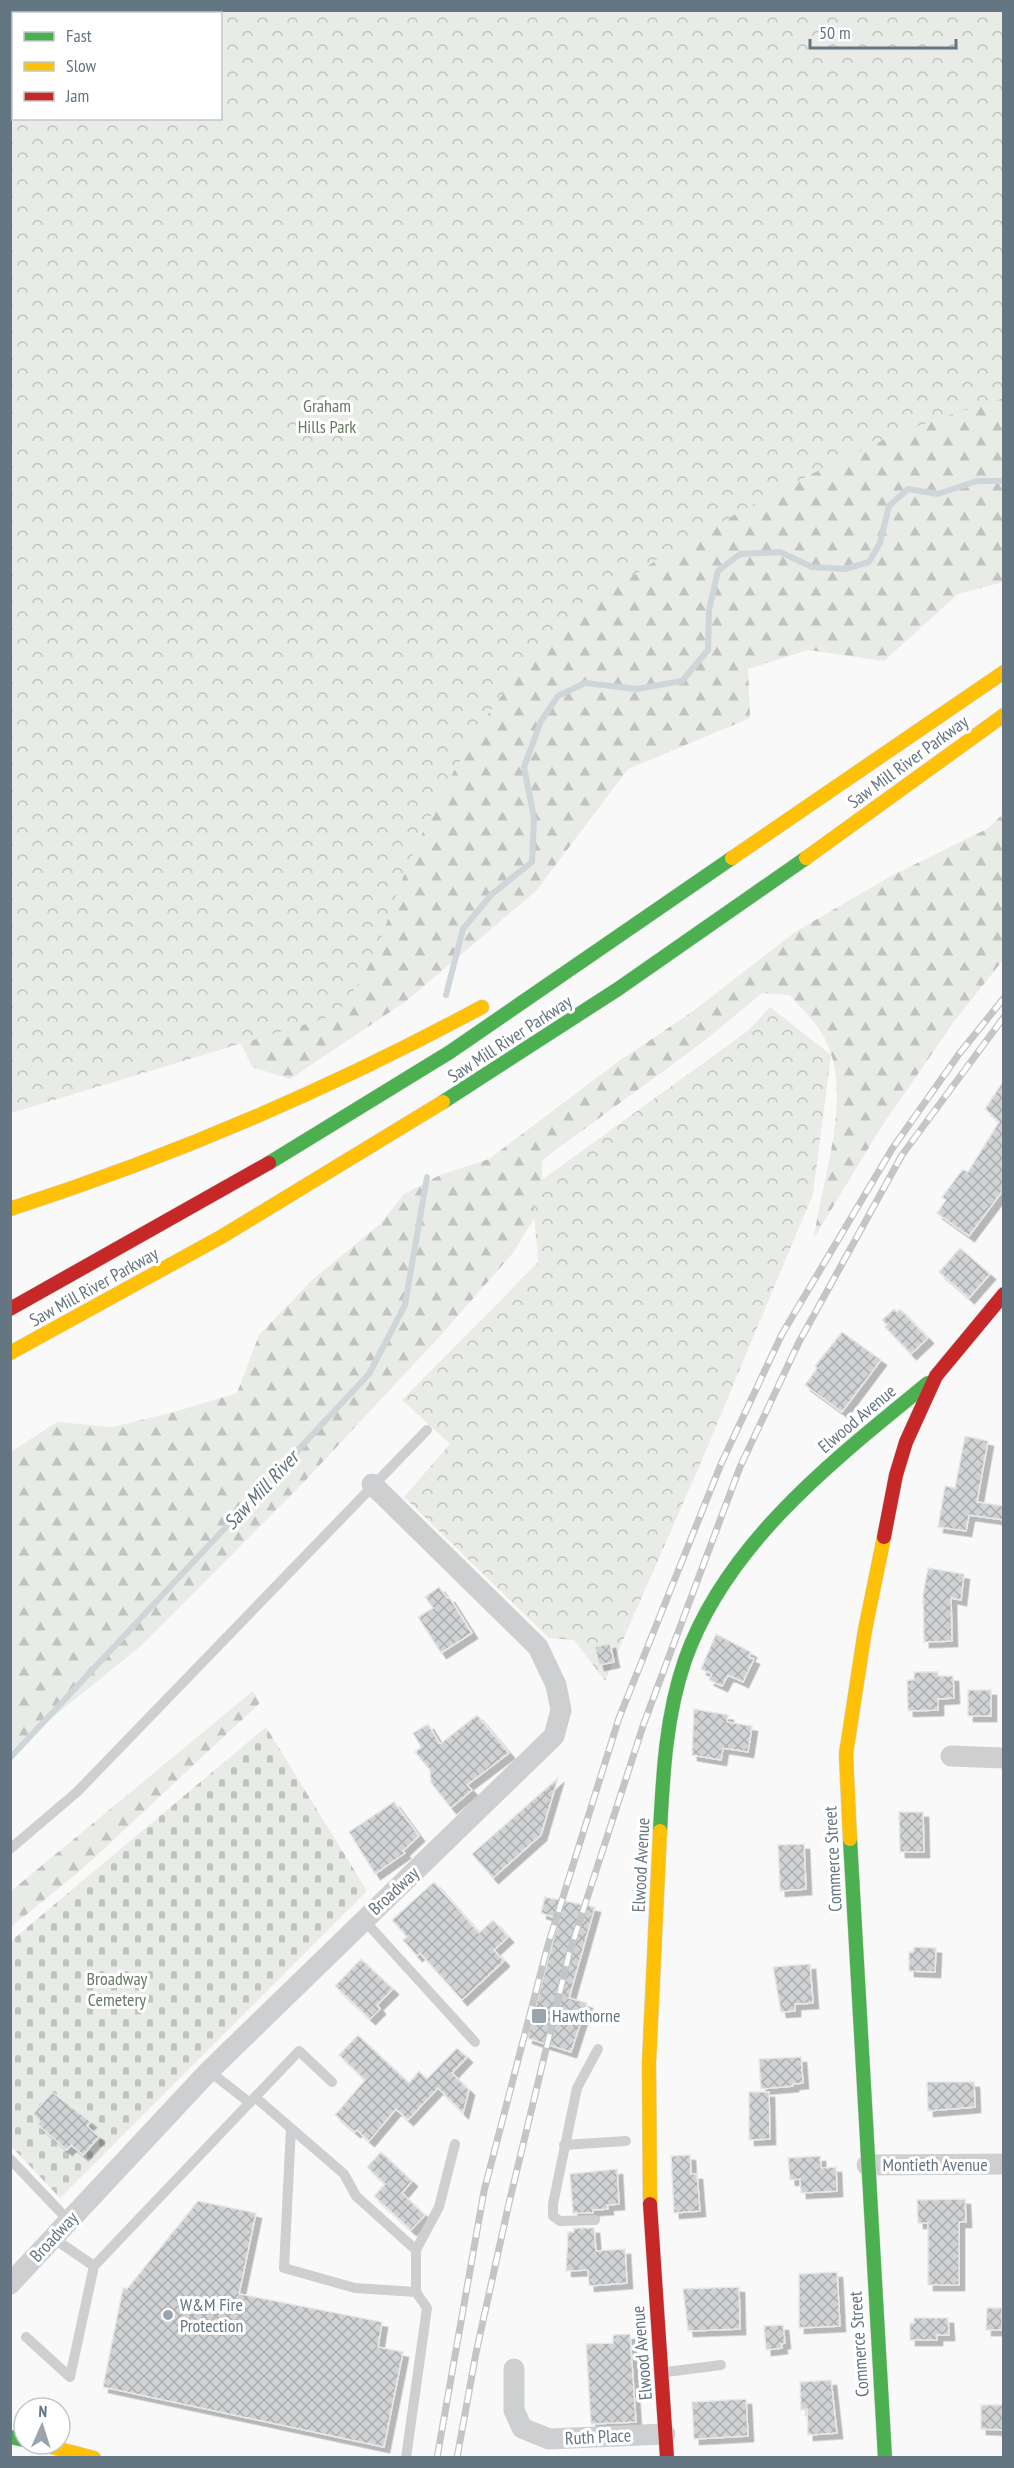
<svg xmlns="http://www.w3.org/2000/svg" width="1014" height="2468" font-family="'PT Sans Narrow',sans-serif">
<defs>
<pattern id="forest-firs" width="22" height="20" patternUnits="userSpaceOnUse" patternTransform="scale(1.5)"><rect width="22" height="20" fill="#e8ebe6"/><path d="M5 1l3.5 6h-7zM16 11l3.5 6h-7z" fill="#c0c3c0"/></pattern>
<pattern id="cemetery-stones" width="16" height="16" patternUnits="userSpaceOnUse" patternTransform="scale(1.5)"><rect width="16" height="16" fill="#e8ebe6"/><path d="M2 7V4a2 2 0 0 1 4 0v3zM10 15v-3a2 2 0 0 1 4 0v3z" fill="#c0c3c0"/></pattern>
<pattern id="park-crowns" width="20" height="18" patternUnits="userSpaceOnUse" patternTransform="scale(1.5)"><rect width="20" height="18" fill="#e8ebe6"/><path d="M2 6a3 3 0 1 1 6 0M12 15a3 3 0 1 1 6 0" fill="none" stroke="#c0c3c0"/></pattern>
<pattern id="building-cross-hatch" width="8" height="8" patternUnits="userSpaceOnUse" patternTransform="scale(1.5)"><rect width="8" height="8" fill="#d0d2d3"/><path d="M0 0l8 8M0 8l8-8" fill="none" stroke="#acafb1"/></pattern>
<filter id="shadow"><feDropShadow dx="5.5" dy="5.5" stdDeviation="0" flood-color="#0004"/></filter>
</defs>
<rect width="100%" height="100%" fill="#f9f9f9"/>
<path fill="url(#forest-firs)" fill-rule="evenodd" d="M11,11H1003V582L958,594L884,661L808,650L748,669L750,718L628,769L536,891L405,1002L290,1079L252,1067L241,1044L264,1036L11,997ZM14,14H220V118H14Z
M1003,814V960L953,1023L880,1129L814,1238C822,1179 854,1095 825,1039C817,1023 801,1009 790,995L762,993L703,1042L542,1160L543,1204L513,1253L441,1335L303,1483L142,1645L11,1751V1452L57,1422L112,1427L174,1412L237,1393L259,1335L311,1281L380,1224L404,1194L440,1175L489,1159L619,1061L692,1012L795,932L893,875L987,829Z
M253,1691L260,1703L80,1871L11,1927V1891Z"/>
<path fill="url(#cemetery-stones)" d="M266,1727L367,1891L60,2198L11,2146V1941Z"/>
<path fill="url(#park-crowns)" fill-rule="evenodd" d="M11,10L1003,11L1004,398C984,405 964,410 944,417C872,441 802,478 736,514C625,575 529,637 466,750C441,793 419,837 401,883C391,907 385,932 374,955C364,977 350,996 336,1015L11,1113ZM14,14H220V118H14Z
M770,1007L831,1055L813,1194L699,1467L605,1681L574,1640L549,1638L404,1497L450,1444L402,1400L538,1262L532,1187L749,1030Z"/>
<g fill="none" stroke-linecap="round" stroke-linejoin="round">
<path stroke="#ced6d9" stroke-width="6" d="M446,995L463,929L492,894L532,862L534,818L524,767L541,721L558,696L585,683L637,689L682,681L708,650L709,610L718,571L740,554L780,552L812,567L845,569L869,562L880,543L889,506L908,489L938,494L977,481H1004
M10,1758L369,1374L405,1305L427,1177"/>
</g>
<path fill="url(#building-cross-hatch)" stroke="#e8e8e8" stroke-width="1.5" filter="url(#shadow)" d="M1004,1080V1189L969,1236L937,1213L946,1200L942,1197L963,1169L968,1172L999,1122L985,1109Z
M960,1248L990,1274L969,1298L939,1272Z
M894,1309L897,1312L900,1309L928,1338L911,1354L885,1327L887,1325L882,1320Z
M842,1332L881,1360L842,1412L805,1385L817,1368L815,1366Z
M965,1436L988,1441L977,1502L1004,1506V1520L969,1515L966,1531L938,1527L945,1486L955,1488Z
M928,1568L964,1574L961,1600L951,1598L952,1641L924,1642L923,1594Z
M439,1587L447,1598L449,1597L472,1633L441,1653L418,1617L433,1608L425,1597Z
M716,1634L751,1652L749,1657L754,1659L743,1682L728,1675L722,1686L709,1680L712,1674L701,1669Z
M610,1643L614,1662L599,1665L595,1647Z
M914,1672H938V1676H953L954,1698L938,1699V1710L908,1711L907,1680H914Z
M968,1690H991V1716H968Z
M694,1709L728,1715L727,1722L752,1726L748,1752L723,1748L721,1760L692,1755Z
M477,1715L509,1753L467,1785L472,1790L451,1808L431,1783L430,1770L415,1752L421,1747L413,1733L428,1724L440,1744Z
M558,1778L541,1835L493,1878L472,1854Z
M394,1802L419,1836L403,1851L405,1853L375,1874L349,1832Z
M899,1812H923L924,1852H900Z
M804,1844L806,1889L780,1891L778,1845Z
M434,1882L479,1933L493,1920L508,1937L494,1950L504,1961L462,2000L420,1953L417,1956L403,1940L407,1937L392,1920Z
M545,1897L595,1907L569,1998L587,2003L571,2052L527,2038L559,1919L541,1913Z
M914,1947L936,1948L935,1972L909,1971V1952H913Z
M361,1959L393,1989L377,2005L380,2009L370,2019L335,1986Z
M810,1964L813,2003L795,2004V2011L781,2012L773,1967Z
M358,2035L409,2083L419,2071L427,2079L457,2048L467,2057L452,2073L469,2090L463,2113L438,2088L408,2120L396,2109L369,2141L357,2130L355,2132L335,2115L365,2080L339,2055Z
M801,2057L803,2083L793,2084V2086L761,2089L759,2059Z
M927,2082H974L975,2107L928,2111Z
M52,2092L91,2122L87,2126L99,2137L83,2155L71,2145L67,2150L37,2124L40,2121L33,2114Z
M749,2092H769L770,2139L749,2140Z
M381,2152L412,2181L402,2193L425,2215L411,2230L374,2196L385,2184L367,2167Z
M690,2155L691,2174H697L700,2211L674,2213L671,2156Z
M820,2156L821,2168L836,2167L837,2191L801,2193L800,2179L790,2180L788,2158Z
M617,2169L619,2204L607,2205L608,2209L593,2210V2213H573L570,2174Z
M965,2199L966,2222H959V2285H928V2223H918L917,2200Z
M198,2201L256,2213L239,2294L382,2322L378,2347L403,2352L384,2447L103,2387L123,2288L127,2289Z
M574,2228H594L596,2251L625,2249L627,2283L589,2286L588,2270L566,2271L568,2232H574Z
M837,2272L840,2326L799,2328V2274Z
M739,2287L740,2329L688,2331L683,2289Z
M987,2308H1002V2330H986Z
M914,2318H948L949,2335H937V2340H910V2323H914Z
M783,2325L785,2343L781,2344L782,2348L766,2350L764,2326Z
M630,2334L636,2422L591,2424L586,2344L613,2343V2335Z
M831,2380L837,2433L808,2435L807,2409L801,2410L800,2382Z
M746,2399L748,2436L694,2439L692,2402Z
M981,2405H1004V2430L981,2429Z"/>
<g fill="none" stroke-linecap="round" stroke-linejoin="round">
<defs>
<path id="fast" d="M443,1102L618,989L806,858
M269,1163L450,1052L732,858
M660,1831C663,1773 666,1715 685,1660C726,1543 835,1459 928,1383
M850,1839L885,2458
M10,2437L24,2440"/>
<path id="slow" d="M732,858L1004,672
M806,858L1004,715
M10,1209C174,1156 330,1089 482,1007
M10,1353L221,1237L443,1102
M850,1839L846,1754L865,1630L884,1537
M650,2204L649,2063L660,1831
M40,2444L94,2458"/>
<path id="jam" d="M10,1309L269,1163
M884,1537L896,1475L906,1442L936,1376L1004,1294
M650,2204L667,2458"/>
</defs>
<use href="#fast" stroke="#d5d6d7" stroke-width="15"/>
<use href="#slow" stroke="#d5d6d7" stroke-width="15"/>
<use href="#jam" stroke="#d5d6d7" stroke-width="15"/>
<path stroke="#cecfd0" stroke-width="10" d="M10,1849L77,1792L427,1430
M363,1919L475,2042
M209,2071L250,2103
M255,2097L344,2174L356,2196L416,2250V2292L427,2308L406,2458
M291,2128L284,2268L355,2288L416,2292
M564,2145L626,2141
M10,2159L69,2221
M595,2220L560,2221L553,2216V2204L577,2088L598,2049
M416,2250L439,2207L455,2144
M94,2266L299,2051L332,2082
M26,2337L70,2377L94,2266L53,2238
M666,2372L721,2365"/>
<path stroke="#cecfd0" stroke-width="21" d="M951,1756L1004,1758
M867,2165L1004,2164
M10,2284L209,2071L554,1736L561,1710L556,1685L538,1647L372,1484
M514,2369V2410L522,2428L549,2439L665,2434"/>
<use href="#fast" stroke="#4caf50" stroke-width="14"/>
<use href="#slow" stroke="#ffc107" stroke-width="14"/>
<use href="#jam" stroke="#c62828" stroke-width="14"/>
<defs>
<path id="rail" d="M437,2458L484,2191L548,1945L619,1718L721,1464L782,1334L892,1149L959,1054L1004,998
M457,2458L476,2353L509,2203L569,1954L644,1723L740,1467L799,1342L902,1155L1004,1017"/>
</defs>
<use href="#rail" stroke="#c3c5c6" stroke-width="7"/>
<use href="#rail" stroke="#fff" stroke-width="4.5" stroke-dasharray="14" stroke-linecap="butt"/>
</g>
<g fill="#99a4ac" stroke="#fff" stroke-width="2">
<rect x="531" y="2008" width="16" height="16" rx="3"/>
<circle cx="168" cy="2315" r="6"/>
</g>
<g text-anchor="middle" stroke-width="6" stroke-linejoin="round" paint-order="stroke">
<g font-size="18" fill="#687a64" stroke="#fff">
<text x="327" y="412">Graham<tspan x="327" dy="21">Hills Park</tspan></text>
<text x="117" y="1985">Broadway<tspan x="117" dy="21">Cemetery</tspan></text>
</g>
<g font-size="18" fill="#657683" stroke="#fff">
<text transform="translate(908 762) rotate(-36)" y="6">Saw Mill River Parkway</text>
<text transform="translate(510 1039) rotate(-33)" y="6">Saw Mill River Parkway</text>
<text transform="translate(94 1287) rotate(-29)" y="6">Saw Mill River Parkway</text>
<text transform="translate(857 1419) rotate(-40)" y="6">Elwood Avenue</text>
<text transform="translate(833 1859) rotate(-93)" y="6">Commerce Street</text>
<text transform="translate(641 1865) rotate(-87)" y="6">Elwood Avenue</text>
<text transform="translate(394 1891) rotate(-43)" y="6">Broadway</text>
<text x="935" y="2171">Montieth Avenue</text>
<text transform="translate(54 2237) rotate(-47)" y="6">Broadway</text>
<text transform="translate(859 2344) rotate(-94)" y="6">Commerce Street</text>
<text transform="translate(642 2353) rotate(-95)" y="6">Elwood Avenue</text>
<text transform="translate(598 2437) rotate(-3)" y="6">Ruth Place</text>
</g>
<g font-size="18" fill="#657683" stroke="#fff" text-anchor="start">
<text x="552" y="2022">Hawthorne</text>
<text x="180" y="2311">W&amp;M Fire<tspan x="180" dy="21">Protection</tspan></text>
</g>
<g font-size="20" font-style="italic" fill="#60757c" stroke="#fff">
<text transform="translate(261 1490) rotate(-47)" y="7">Saw Mill River</text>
</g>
</g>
<rect width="1014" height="2468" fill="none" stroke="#657683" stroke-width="24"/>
<rect x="12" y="12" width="210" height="108" fill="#ffffff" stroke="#c1c8cd" stroke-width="1.5"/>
<rect x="24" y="32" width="30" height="9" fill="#4caf50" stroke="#c1c8cd" stroke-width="1.5"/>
<text x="66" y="42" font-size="18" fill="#657683">Fast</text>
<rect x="24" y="62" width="30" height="9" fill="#ffc107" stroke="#c1c8cd" stroke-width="1.5"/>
<text x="66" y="72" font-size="18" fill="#657683">Slow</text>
<rect x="24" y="92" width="30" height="9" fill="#c62828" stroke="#c1c8cd" stroke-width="1.5"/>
<text x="66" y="102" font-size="18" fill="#657683">Jam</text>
<g transform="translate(42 2426) rotate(3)"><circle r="28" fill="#ffffff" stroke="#c1c8cd" stroke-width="1.5"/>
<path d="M0-4.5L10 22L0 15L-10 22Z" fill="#99a4ac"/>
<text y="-9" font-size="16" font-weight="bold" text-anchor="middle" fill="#657683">N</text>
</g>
<path d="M810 39v9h146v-9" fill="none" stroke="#657683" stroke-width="3"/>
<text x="819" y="39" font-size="18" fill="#657683" stroke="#ffffff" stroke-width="4.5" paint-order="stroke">50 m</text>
</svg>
